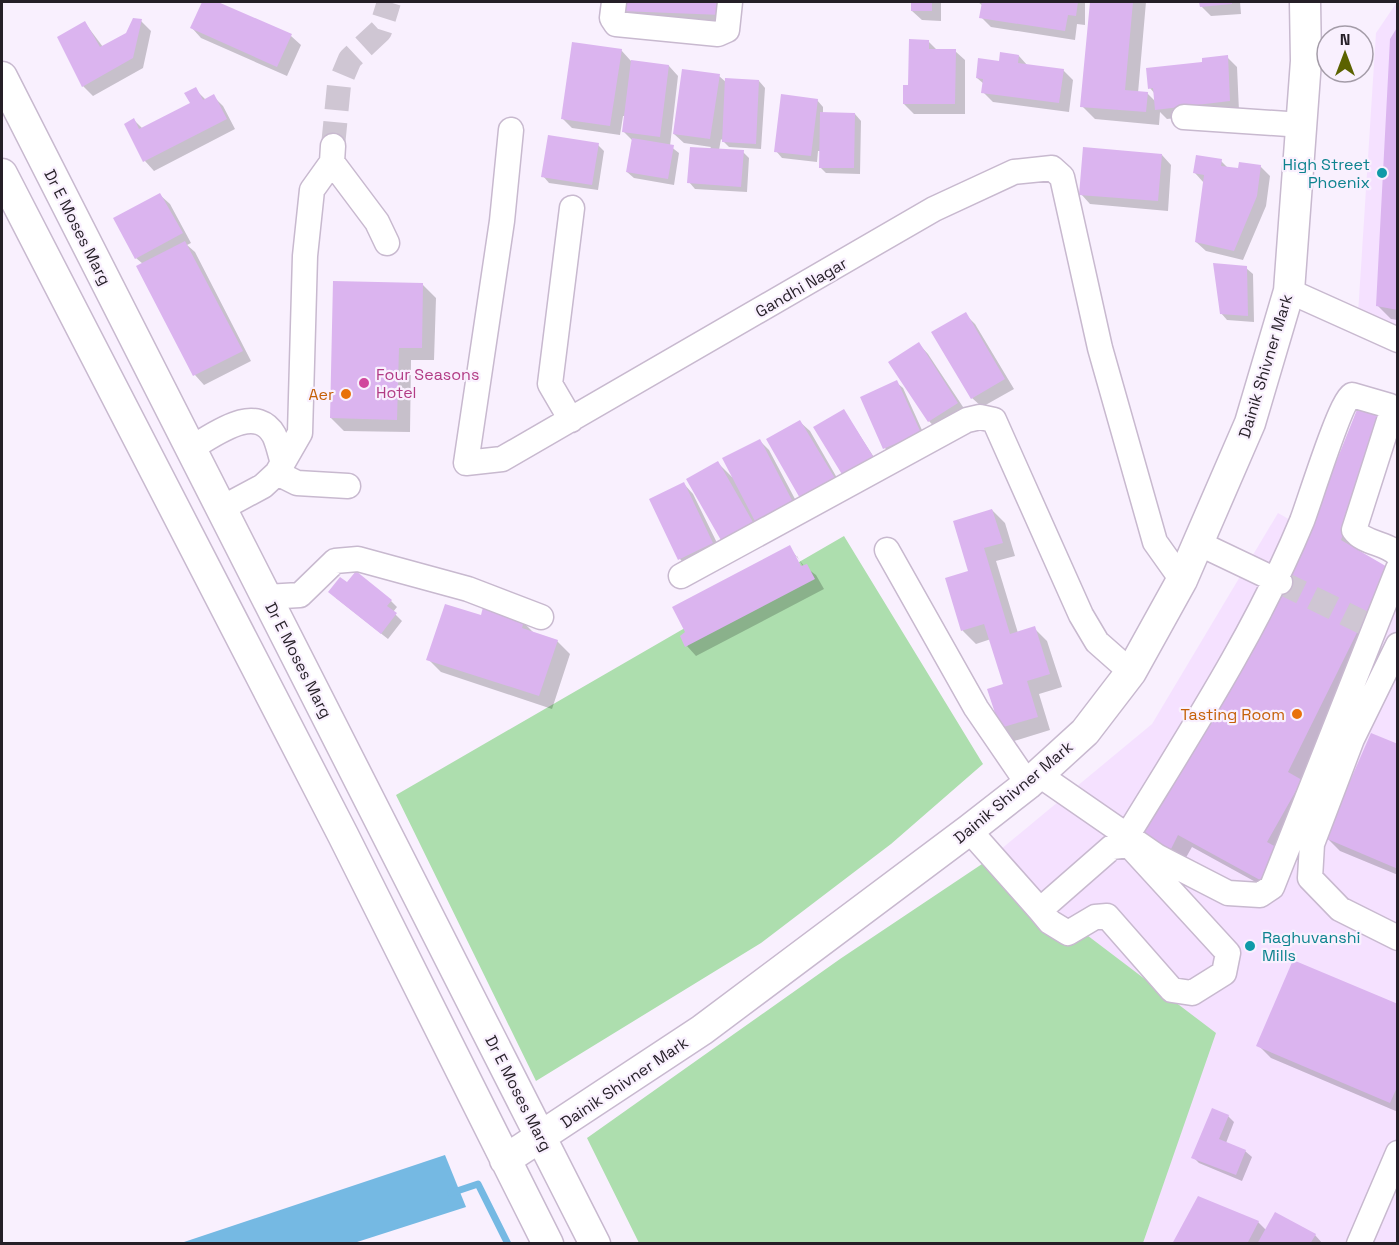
<svg xmlns="http://www.w3.org/2000/svg" width="1399" height="1245" font-family="'Space Grotesk',sans-serif">
<rect width="100%" height="100%" fill="#f9f0fe"/>
<path fill="#f5e1ff" d="M1397,2V330L1358,314L1376,33Z
M1278,513L1397,581V1243H1143L1215,1033L988,860L1152,724Z"/>
<path fill="#addeae" d="M844,536L983,764L891,844L761,943L536,1081L396,795Z
M988,860L1216,1033L1143,1243H639L587,1138L840,959Z"/>
<path fill="#75b9e3" d="M445,1155L466,1207L354,1243H181Z"/>
<path fill="#0003" fill-rule="evenodd" d="M204,2H215L291,36L301,45L287,76L201,38L192,28Z
M622,2H732L731,24L632,21L622,11Z
M912,2H941V21L922,20L912,11Z
M978,2H1085V25L1077,24L1075,40L991,27L981,17L983,6Z
M1091,2H1146L1138,93H1147L1156,102L1155,94L1150,88L1204,63L1227,57L1237,67L1239,111L1167,119L1160,112L1159,125L1095,119L1082,106Z
M1166,2H1187V3Z
M1201,2H1240L1241,14L1211,16L1201,6Z
M141,21L151,31L143,68L93,96L83,86L59,38L85,23L103,47L127,34Z
M1398,29V320L1391,319L1378,306Z
M928,41L938,51H955L965,60V114H914L904,104Z
M621,50L631,61L669,66L678,76L670,146L679,153L674,185L634,178L627,172L633,141L623,131L625,116H623L620,135L572,128L562,118Z
M1019,56L1028,66L1063,70L1073,80L1069,112L993,102L983,92L984,84L977,78L1000,63Z
M719,76L727,83L759,81L765,88L761,149L729,147L721,139L719,150L743,152L749,158L747,192L695,189L689,182L711,147L684,143L674,134Z
M195,89L206,100L213,96L223,106L235,129L154,171L145,161L134,120L143,129L192,104Z
M817,100L823,107V114H855L861,121L860,174L826,173L820,167V151H818L817,162L782,158L776,151Z
M598,145L604,151L598,190L549,183L543,176Z
M1162,155L1171,165L1168,211L1090,204L1081,194Z
M1221,161L1229,169L1239,170L1260,166L1270,176L1266,206L1243,260L1206,251L1196,242L1204,183L1195,173Z
M160,195L170,204L191,243L187,245L195,252L251,361L204,385L195,375L138,266L143,264L136,258Z
M1246,268L1253,274L1254,322L1227,320L1221,313Z
M423,285L436,298L434,360H411L410,432L344,431L331,418Z
M965,314L975,324L1014,389L982,407L972,398Z
M919,344L928,354L967,413L938,431L929,421Z
M896,382L903,388L926,439L891,455L885,448L862,398Z
M844,411L879,465L850,482Z
M800,422L810,431L844,490L802,499Z
M1398,430L1355,549L1388,569L1274,892L1192,847L1184,861L1143,832L1309,535Z
M760,441L769,450L804,516L733,551L718,463L732,477Z
M684,484L693,494L722,553L689,569L680,559L651,500Z
M992,510L1005,523L1015,556L996,561L1018,633L1034,628L1047,641L1062,687L1039,694L1050,730L1014,741L1001,728L1005,685L991,639L976,644L963,631L946,579L970,572Z
M789,547L804,566L816,575L824,589L696,656L687,646ZM794,556H797L806,572L803,574Z
M347,584L391,601L397,607L393,612L402,621L388,639L336,598Z
M482,617L523,622L536,635L557,641L570,654L552,709L441,672L428,659Z
M1398,746V875L1340,851L1327,838Z
M1398,1006V1112L1271,1058L1258,1045Z
M1228,1116L1234,1122L1226,1143L1245,1151L1252,1157L1242,1181L1199,1163L1193,1157Z
M1258,1222L1266,1230L1315,1235L1323,1244H1174Z"/>
<g fill="none" stroke-linecap="round" stroke-linejoin="round">
<path stroke="#75b9e3" stroke-width="7" d="M451,1193L478,1184L508,1244"/>
</g>
<path fill="#dbb4ef" d="M202,2H218L292,34L277,67L190,28Z
M621,2H722V15L620,11Z
M911,2H932V11H911Z
M982,2H1078L1076,16L1068,15L1065,31L979,18Z
M1090,2H1133L1125,90L1148,92L1146,112L1080,107Z
M1199,2H1232V4L1200,7Z
M133,18L142,19L133,58L82,87L57,37L85,21L100,47L126,33Z
M1398,26V310L1376,306L1390,39Z
M909,39L929,40V49H956L955,104H903V85H908Z
M572,42L622,49L610,126L561,119Z
M1000,52L1019,55L1018,63L1064,69L1059,103L981,93L983,79L976,78L978,58L999,61Z
M1228,55L1230,101L1155,110L1153,88L1148,89L1146,68L1202,62V58Z
M631,60L669,65L660,137L622,132Z
M682,69L720,74L710,139L673,134Z
M725,78L759,80L756,144L722,142Z
M196,87L203,100L214,94L227,119L143,162L124,124L134,118L139,129L190,103L184,93Z
M781,94L818,99L811,156L774,152Z
M820,112L855,113L854,168H819Z
M548,135L599,143L592,185L541,177Z
M632,138L674,145L668,179L626,172Z
M690,147L744,150L741,187L687,183Z
M1083,147L1162,154L1158,201L1079,195Z
M1196,155L1222,159L1221,166L1238,168L1239,162L1261,165L1257,196L1234,251L1195,242L1204,175L1193,173Z
M160,193L183,233L135,259L113,218Z
M185,241L243,351L193,376L136,266Z
M1213,263L1247,266L1248,316L1220,314Z
M333,281L423,283L422,348H399L397,420L330,418Z
M966,312L1005,379L971,399L931,332Z
M919,342L958,403L928,422L888,362Z
M897,380L921,433L883,449L860,397Z
M1360,402L1386,413L1341,540L1389,568L1288,772L1302,780L1267,842L1278,848L1260,880L1178,835L1171,849L1141,833L1307,535Z
M844,409L874,458L843,476L813,427Z
M800,420L836,480L801,500L766,439Z
M760,439L795,506L757,525L722,458Z
M718,461L754,524L722,542L686,479Z
M684,482L713,543L678,560L649,499Z
M992,509L1003,543L984,548L1010,634L1035,626L1050,674L1027,681L1038,717L1000,728L987,689L1003,684L984,624L961,631L945,578L968,571L953,521Z
M790,545L801,566L807,564L815,579L685,647L680,636L685,632L672,607Z
M356,571L392,600L387,606L397,613L381,634L328,592L340,577L347,582Z
M445,604L481,615L483,607L524,621L522,628L558,640L539,696L426,660Z
M1371,733L1398,744V869L1325,838Z
M1293,960L1398,1004V1085L1390,1103L1256,1046Z
M1212,1108L1229,1115L1219,1139L1246,1150L1236,1175L1191,1158Z
M1198,1196L1259,1221L1247,1244H1172Z
M1275,1212L1316,1234L1310,1244H1257Z"/>
<g fill="none" stroke-linecap="round" stroke-linejoin="round">
<path stroke="#cfc6d3" stroke-width="24" stroke-dasharray="24 12" stroke-linecap="butt" d="M333,146L339,85L350,59L380,31L389,2
M1280,582L1364,623"/>
<defs>
<path id="minor" d="M614,2L612,18L616,24L718,34L727,30L730,2
M1184,117L1302,125
M511,130L502,221L466,463L502,459L934,209L1014,172L1052,168L1062,177L1100,348L1155,542L1182,580
M332,162L377,222L387,243
M1289,291L1398,340
M571,420L550,384L572,208
M191,448C213,436 255,402 274,435C278,443 280,454 283,463
M277,473L297,483L348,486
M222,508L263,486L277,473L300,433L305,256L312,190L332,162L333,146
M1198,543L1280,582
M887,550L976,708L1028,784
M681,576L967,420L980,417L994,420L1081,615L1097,642L1131,672
M266,597L300,595L335,561L358,559L468,589L541,617
M1398,645L1352,739L1312,844L1310,878L1340,909L1398,938
M1038,774L1158,857L1228,893L1260,895L1272,887L1398,569
M969,830L1040,910L1050,922L1068,933L1095,917L1107,916L1172,990L1192,993L1224,973L1228,953L1129,845L1112,847L1040,910
M1127,836C1190,733 1256,632 1302,521C1310,500 1340,402 1352,395L1390,406L1392,411L1354,530C1364,544 1386,542 1398,555
M1359,1244L1398,1153"/>
<path id="major" d="M2,77L595,1244
M2,174L343,835L548,1244
M505,1160L702,1030L969,830L1028,784L1085,732L1131,672L1182,580L1250,423L1289,291L1306,61L1305,2"/>
</defs>
<use href="#minor" stroke="#c8b9cf" stroke-width="27"/>
<use href="#major" stroke="#c8b9cf" stroke-width="33"/>
<use href="#minor" stroke="#fff" stroke-width="24"/>
<use href="#major" stroke="#fff" stroke-width="30"/>
</g>
<g fill="#0f9aa8" stroke="#f9f0fe" stroke-width="2">
<circle cx="1382" cy="173" r="6"/>
<circle cx="1250" cy="946" r="6"/>
</g>
<circle fill="#d1479c" stroke="#f9f0fe" stroke-width="2" cx="364" cy="383" r="6"/>
<g fill="#e8710a" stroke="#f9f0fe" stroke-width="2">
<circle cx="346" cy="394" r="6"/>
<circle cx="1297" cy="714" r="6"/>
</g>
<g text-anchor="middle" stroke-width="4.5" stroke-linejoin="round" paint-order="stroke">
<g font-size="16" fill="#0d838f" stroke="#f9f0fe" text-anchor="end">
<text x="1370" y="170">High Street<tspan x="1370" dy="18">Phoenix</tspan></text>
<text x="1262" y="943" text-anchor="start">Raghuvanshi<tspan x="1262" dy="18">Mills</tspan></text>
</g>
<g font-size="16" fill="#251f27" stroke="#f9f0fe">
<text transform="translate(78 227) rotate(63)" y="6">Dr E Moses Marg</text>
<text transform="translate(801 287) rotate(-30)" y="6">Gandhi Nagar</text>
<text transform="translate(1265 366) rotate(-73)" y="6">Dainik Shivner Mark</text>
<text transform="translate(299 660) rotate(63)" y="6">Dr E Moses Marg</text>
<text transform="translate(1013 792) rotate(-40)" y="6">Dainik Shivner Mark</text>
<text transform="translate(624 1082) rotate(-34)" y="6">Dainik Shivner Mark</text>
<text transform="translate(519 1093) rotate(63)" y="6">Dr E Moses Marg</text>
</g>
<g font-size="16" fill="#b23c85" stroke="#f9f0fe" text-anchor="start">
<text x="376" y="380">Four Seasons<tspan x="376" dy="18">Hotel</tspan></text>
</g>
<g font-size="16" fill="#c56008" stroke="#f9f0fe" text-anchor="end">
<text x="334" y="400">Aer</text>
<text x="1285" y="720">Tasting Room</text>
</g>
</g>
<rect width="1399" height="1245" fill="none" stroke="#251f27" stroke-width="6"/>
<g transform="translate(1345 54)"><circle r="28" fill="#f9f0fe" stroke="#a49ca8" stroke-width="1.5"/>
<path d="M0-4.5L10 22L0 15L-10 22Z" fill="#5b6200"/>
<text y="-9" font-size="16" font-weight="bold" text-anchor="middle" fill="#251f27">N</text>
</g>
</svg>
